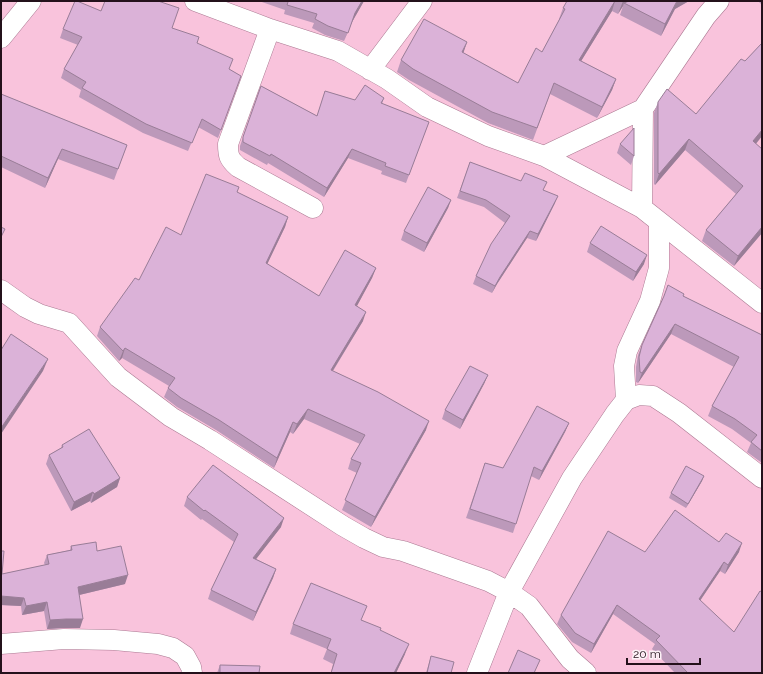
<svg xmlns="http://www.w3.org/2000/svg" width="763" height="674" font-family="Raleway,sans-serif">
<rect width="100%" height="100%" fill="#f9c3dc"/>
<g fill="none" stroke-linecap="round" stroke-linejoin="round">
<defs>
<path id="street" d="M195,1L270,29L338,51L387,79L427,107L488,136L544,156L642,208L762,303
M270,29L228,144C228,156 229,159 238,167L313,208
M1,38L31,1
M370,70L422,1
M544,156L643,109L706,16L719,1
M642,208L643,109
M1,290L25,307L39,314L69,323L118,377L171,417L210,440L343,526L364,538L383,547L403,551L488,581L509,592L529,606L570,659L586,673
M626,400L624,366L627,351L650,301L659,268V222
M1,644L64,639L114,640L158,644L173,648L185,656L191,667L192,673
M477,673L509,592L572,478L615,414L626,400L639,395L653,396L679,413L762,478"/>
</defs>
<use href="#street" stroke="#ab7992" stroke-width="21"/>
<use href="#street" stroke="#fff" stroke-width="20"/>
</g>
<path fill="#bc99ba" d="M259,1H364L352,22L344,41L325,35L312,28L314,23L284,14L285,10Z
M567,1H627L626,2L629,1H689L675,9L661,36L620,15L623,6L618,14L612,11L581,61L616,79L612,90L597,118L550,94L533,140L488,123L409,80L397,72L401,60L467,42L463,53L518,83L542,52L559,20V19L563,8Z
M758,1H762V5Z
M101,11L172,28L197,43L229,69L241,76L218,138L198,127L188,151L143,133L79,97L81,90L61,78L64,69L78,45L60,38L63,29Z
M762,43V136L756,144L762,149V233L734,266L702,241L706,230L736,194L685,150L655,185L654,184V113L658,102L696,114Z
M261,86L317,116L325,91L355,100L384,98L382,104L429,122L406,183L381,174L382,171L348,158L324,197L268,163L267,165L240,150V146Z
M1,94L127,145L114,180L58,159L45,188L1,167Z
M620,144L634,156L631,165L617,153Z
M470,162L543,190L555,203L536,241L527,238L497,284L492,293L473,284L476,276L505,223L484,207L457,198Z
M237,192L288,217L285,227L267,264L319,296L376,268L372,278L357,306L363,321L333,371L426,430L371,527L342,510L357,473L348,469L351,459L360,444L304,419L293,434L290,432L274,468L216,430L177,407L164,397L168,388L169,386L122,358L119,361L97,336L100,327L139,280L181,235Z
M451,200L448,208L424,252L401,240L404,231Z
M590,243L644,264L633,281L587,252Z
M683,296L762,335V463L747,452L751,443L732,429L708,416L712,406L734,367L671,334L638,383L636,382V367L638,355L642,345Z
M488,375L484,384L460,429L442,419L445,410Z
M569,423L565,432L539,480L531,476L513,533L466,518L485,463L503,468Z
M62,445L120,478L117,487L91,503L90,501L71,511L46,464L49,455L61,448Z
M704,476L702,481L686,508L669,498L671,493Z
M187,497L281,527L256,559L276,569L273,578L253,621L208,599L211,590L234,542L202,519L201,520L184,506Z
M719,542L739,552L725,574L720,571L700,601L762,673H675L652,649L655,644L613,614L591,653L572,642L557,624L561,615L645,552Z
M71,546L97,551L125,584L79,595L80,628H63L47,629L44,611L22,615L21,606L1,605V551L2,574L45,565L44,563L47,555L70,550Z
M362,620L380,630L405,654L396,673H331L333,664L323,659L327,649L290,634L293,624Z
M431,656L451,673H426Z
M220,665L259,673H217Z"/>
<path fill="#997d97" d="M362,1H364L352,22L344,41L355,13Z
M615,1L612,11L575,71L579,60Z
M623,1H627L625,4L624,3L623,6L618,14Z
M677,1H689L675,9L661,36L665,24Z
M467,42L463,54L462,52Z
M616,79L612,90L597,118L602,107Z
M762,130V136L749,152L753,141Z
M689,139L685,150L655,185L659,174Z
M62,149L58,159L45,188L48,178Z
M352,149L348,158L324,197L327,188Z
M558,196L555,203L536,241L538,234Z
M451,200L448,208L424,252L427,243Z
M288,217L285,227L263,273L266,263Z
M762,227V233L734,266L738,256Z
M530,231L527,238L497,284L492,293L495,286L500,277Z
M647,255L644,264L633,281L636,272Z
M376,268L372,278L352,315L355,305Z
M366,312L363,321L327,380L331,370Z
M675,324L671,334L638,383L642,373Z
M125,348L122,358L119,361L123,351Z
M48,359L43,371L1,434V428Z
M488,375L484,384L460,429L463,420Z
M308,409L304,419L293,434L297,424Z
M429,421L426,430L371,527L375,517Z
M293,422L290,432L274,468L277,458Z
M569,423L565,432L539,480L542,471Z
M704,476L702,481L686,508L688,504Z
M120,478L117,487L91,503L94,494Z
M93,492L90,501L71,511L74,502Z
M284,518L281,527L250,567L253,558Z
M742,543L739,552L725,574L728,565Z
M724,562L720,571L695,608L699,599Z
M276,569L273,578L253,621L256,612Z
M128,575L125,584L75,596L78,587Z
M1,596L24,598L21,606L1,605Z
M47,602L44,611L22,615L26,606Z
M617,605L613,614L591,653L594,644Z
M66,619H83L80,628H63L47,629L50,620Z
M409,644L405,654L396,673H394Z"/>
<path fill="#dbb2d8" stroke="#997d97" d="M75,1H77L101,11L105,1H158L179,8L172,28L199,37L197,43L233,59L229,69L241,76L221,130L202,119L192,143L146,124L82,88L86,82L64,69L82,37L63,29Z
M286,1H362L355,13L348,33L328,26L315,19L317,14L287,5L288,2Z
M567,1H615L579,60L616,79L602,107L554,83L537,128L492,112L413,69L401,60L424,19L467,42L462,52L518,83L536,48L542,52L565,9L563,8Z
M629,1H677L665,24L624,3Z
M762,43V130L753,141L762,149V227L738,256L706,230L743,186L689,139L659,174L658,173V102L667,89L696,114L741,59L745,61Z
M365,85L384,98L381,103L429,122L409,175L385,166L386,163L352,149L327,188L271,154L270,156L243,142V137L261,86L317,116L325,91L355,100Z
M1,94L127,145L118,169L62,149L48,178L1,156Z
M634,128V156L620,144Z
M470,162L521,181L525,173L547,182L543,190L558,196L538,234L530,231L500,277L495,286L476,276L491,244L510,216L486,200L460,191Z
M206,174L239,187L237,192L288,217L266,263L319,296L345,250L376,268L355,305L366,312L331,370L378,392L429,421L375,517L345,500L361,463L351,459L365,435L308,409L297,424L293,422L277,458L219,420L181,398L168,388L175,378L125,348L123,351L100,327L135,278L139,280L166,227L181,235Z
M428,187L451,200L427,243L404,231Z
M601,226L647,255L636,272L590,243Z
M1,227L5,229L1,237Z
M668,285L684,294L683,296L762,335V451L751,442L757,435L735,419L712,406L739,357L675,324L642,373L640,372L639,357L642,345L664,296Z
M11,334L48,359L1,428V350Z
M470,366L488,375L463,420L445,410Z
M537,406L569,423L542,471L534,467L516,524L470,509L485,463L503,468Z
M89,429L120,478L94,494L93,492L74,502L49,455L63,447L62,445Z
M213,465L284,518L253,558L276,569L256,612L211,590L238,534L205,510L204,511L187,497Z
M686,466L704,476L688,504L671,493Z
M675,510L719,542L726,533L742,543L728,565L724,562L699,599L734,632L760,591L762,592V673H688L656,640L660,636L617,605L594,644L575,633L561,615L608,531L645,552Z
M96,542L97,551L121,546L128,575L78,587L83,619H66L50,620L47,602L26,606L24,598L1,596V551H4L2,574L49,564L47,555L72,550L71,546Z
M311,583L367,606L361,620L381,628L380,630L409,644L394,673H331L337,654L327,649L331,639L293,624Z
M518,650L540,660L534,673H508Z
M431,656L454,662L451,673H427Z
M220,665L260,666L259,673H220Z"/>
<rect width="763" height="674" fill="none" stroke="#24111b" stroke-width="4"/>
<path d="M627 658v6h73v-6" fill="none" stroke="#24111b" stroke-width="2"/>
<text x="633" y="658" font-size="12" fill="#24111b" stroke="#fdf2f7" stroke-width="3" paint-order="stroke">20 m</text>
</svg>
